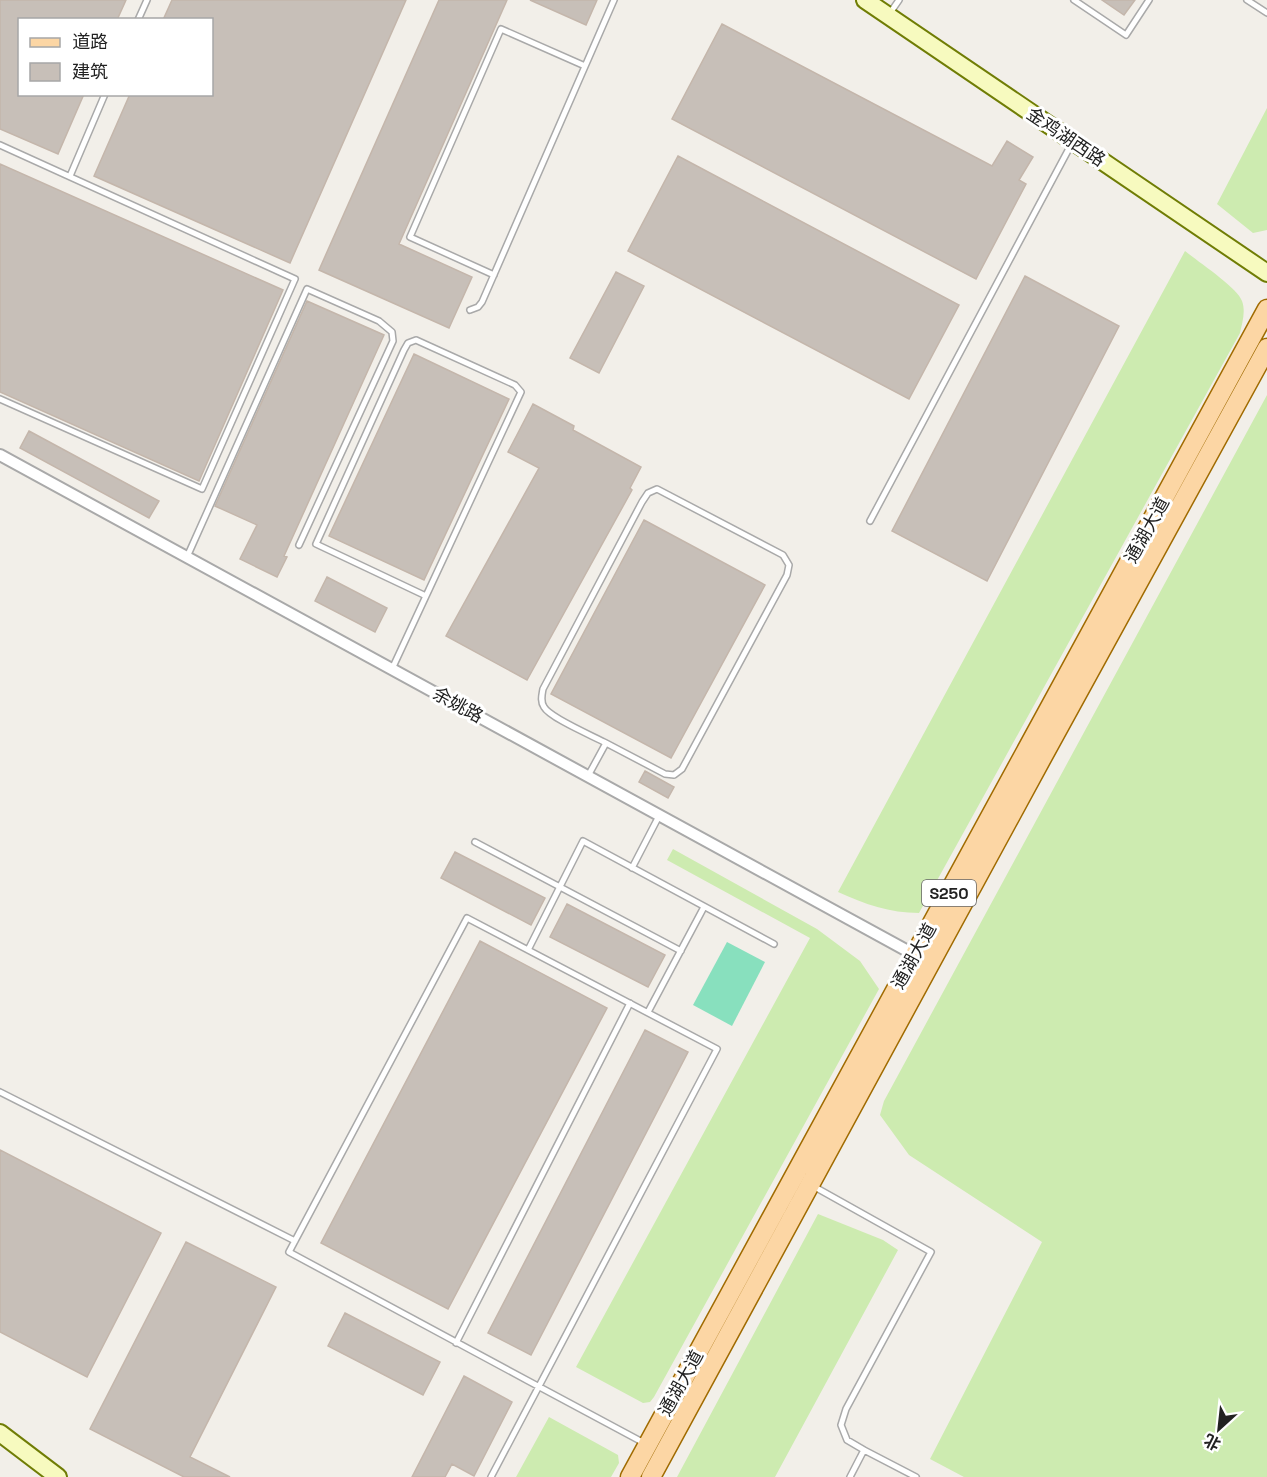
<svg xmlns="http://www.w3.org/2000/svg" width="1267" height="1477" font-family="'Space Grotesk','Noto Sans SC',sans-serif">
<rect width="100%" height="100%" fill="#f2efe9"/>
<path fill="#cdebb0" d="M1267,108V230L1253,233L1217,204Z
M1185,251C1197,261 1238,288 1242,301C1246,312 1242,323 1240,333L919,913C890,913 864,904 838,892Z
M1267,395V1477H964L930,1459L1042,1242L909,1155L880,1115L884,1101Z
M673,849L817,929L860,961L879,989L654,1397L650,1402L643,1403L576,1367L810,938L667,860Z
M818,1214L883,1240L898,1250L775,1477H677Z
M549,1417L618,1455L619,1463L611,1477H516Z"/>
<path fill="#88e0be" d="M727,942L765,962L732,1026L693,1005Z"/>
<path fill="#c7bfb8" stroke="#c4b6ab" stroke-width="1.5" d="M0,0H126L117,20H20V94H84L58,154L0,129Z
M172,0H406L290,263L94,176L130,94H212V20H163Z
M439,0H507L399,244L472,277L449,328L319,270Z
M530,0H597L586,25Z
M1102,0H1135L1124,15Z
M722,24L992,166L1007,141L1033,157L1019,180L1026,184L976,279L672,119Z
M678,156L959,305L909,399L628,251Z
M0,164L283,290L199,481L0,392Z
M616,272L644,286L599,373L570,358Z
M1025,276L1119,326L987,581L892,531Z
M307,301L384,335L284,556L287,557L277,577L240,559L257,525L215,506Z
M414,354L509,399L424,580L329,536Z
M533,404L574,426L573,430L641,467L630,488L632,490L527,680L446,636L539,468L508,452Z
M29,431L159,501L149,518L20,448Z
M644,520L765,585L671,758L551,694Z
M327,577L387,608L375,632L315,601Z
M645,771L674,787L668,798L639,782Z
M455,852L545,898L531,925L441,878Z
M567,904L665,955L648,987L550,937Z
M480,941L607,1008L448,1309L321,1243Z
M645,1030L688,1052L531,1355L488,1333Z
M0,1150L161,1233L87,1377L0,1332Z
M186,1242L276,1287L190,1457L230,1477H184L90,1429Z
M345,1313L440,1362L423,1395L328,1346Z
M464,1376L512,1402L474,1476L452,1464L445,1477H412Z"/>
<g fill="none" stroke-linecap="round" stroke-linejoin="round">
<defs>
<path id="lane" d="M1074,0L1126,35L1149,0
M1247,0L1267,13
M890,13L899,0
M138,20L147,0
M0,145L295,279L202,489L0,399
M70,176L105,94
M494,275L410,237L501,29L585,66
M470,310L478,307L482,302L614,0
M870,521L1072,143
M187,557L307,289L379,321L392,332L393,341L299,545
M392,669L521,392L515,385L416,340L408,343L404,350L316,544L426,596
M588,776L606,743L665,774L674,775L682,769L787,575L789,565L783,555L657,489L648,493L642,502L543,689C542,695 540,701 544,707C550,718 593,736 606,743
M475,842L681,951
M632,868L659,816
M528,950L583,841L774,944
M648,1012L704,907
M0,1092L295,1241
M813,1186L931,1252L846,1409L841,1425L847,1440L864,1450L850,1477
M456,1343L630,1003
M864,1450L916,1477
M491,1477L717,1049L467,918L289,1252C408,1317 527,1380 646,1444"/>
<path id="street" d="M0,455L915,955"/>
<path id="secondary" d="M865,0L1267,273
M0,1433L58,1477"/>
<path id="primary" d="M630,1477L1267,309
M651,1477L1042,758L1267,348"/>
</defs>
<use href="#lane" stroke="#a9a9a9" stroke-width="8"/>
<use href="#street" stroke="#a9a9a9" stroke-width="14"/>
<use href="#secondary" stroke="#707d05" stroke-width="20"/>
<use href="#primary" stroke="#a06b00" stroke-width="21"/>
<use href="#lane" stroke="#fff" stroke-width="5"/>
<use href="#street" stroke="#fff" stroke-width="10"/>
<use href="#secondary" stroke="#f7fabf" stroke-width="16"/>
<use href="#primary" stroke="#fcd6a4" stroke-width="18"/>
</g>
<g text-anchor="middle" stroke-width="6" stroke-linejoin="round" paint-order="stroke">
<rect fill="#fff" stroke="#646464" stroke-width="1.5" x="922" y="880" width="54" height="26" rx="4.5"/>
<g font-size="16" font-weight="bold" fill="#222">
<text x="949" y="899">S250</text>
</g>
<g font-size="18" fill="#222" stroke="#fff">
<text transform="translate(1066 137) rotate(34)" y="6">金鸡湖西路</text>
<text transform="translate(1147 530) rotate(-61)" y="6">通湖大道</text>
<text transform="translate(458 705) rotate(29)" y="6">余姚路</text>
<text transform="translate(914 956) rotate(-61)" y="6">通湖大道</text>
<text transform="translate(681 1383) rotate(-61)" y="6">通湖大道</text>
</g>
</g>
<rect x="18" y="18" width="195" height="78" fill="#ffffff" stroke="#a7a7a7" stroke-width="1.5"/>
<rect x="30" y="38" width="30" height="9" fill="#fcd6a4" stroke="#a7a7a7" stroke-width="1.5"/>
<text x="72" y="48" font-size="18" fill="#222222">道路</text>
<rect x="30" y="63" width="30" height="18" fill="#c7bfb8" stroke="#a7a7a7" stroke-width="1.5"/>
<text x="72" y="78" font-size="18" fill="#222222">建筑</text>
<g transform="translate(1219 1429) rotate(207)" stroke="#ffffff" stroke-width="4.5" paint-order="stroke">
<path d="M0-4.5L10 22L0 15L-10 22Z" fill="#222222"/>
<text y="-9" font-size="16" font-weight="bold" text-anchor="middle" fill="#222222">北</text>
</g>
</svg>
